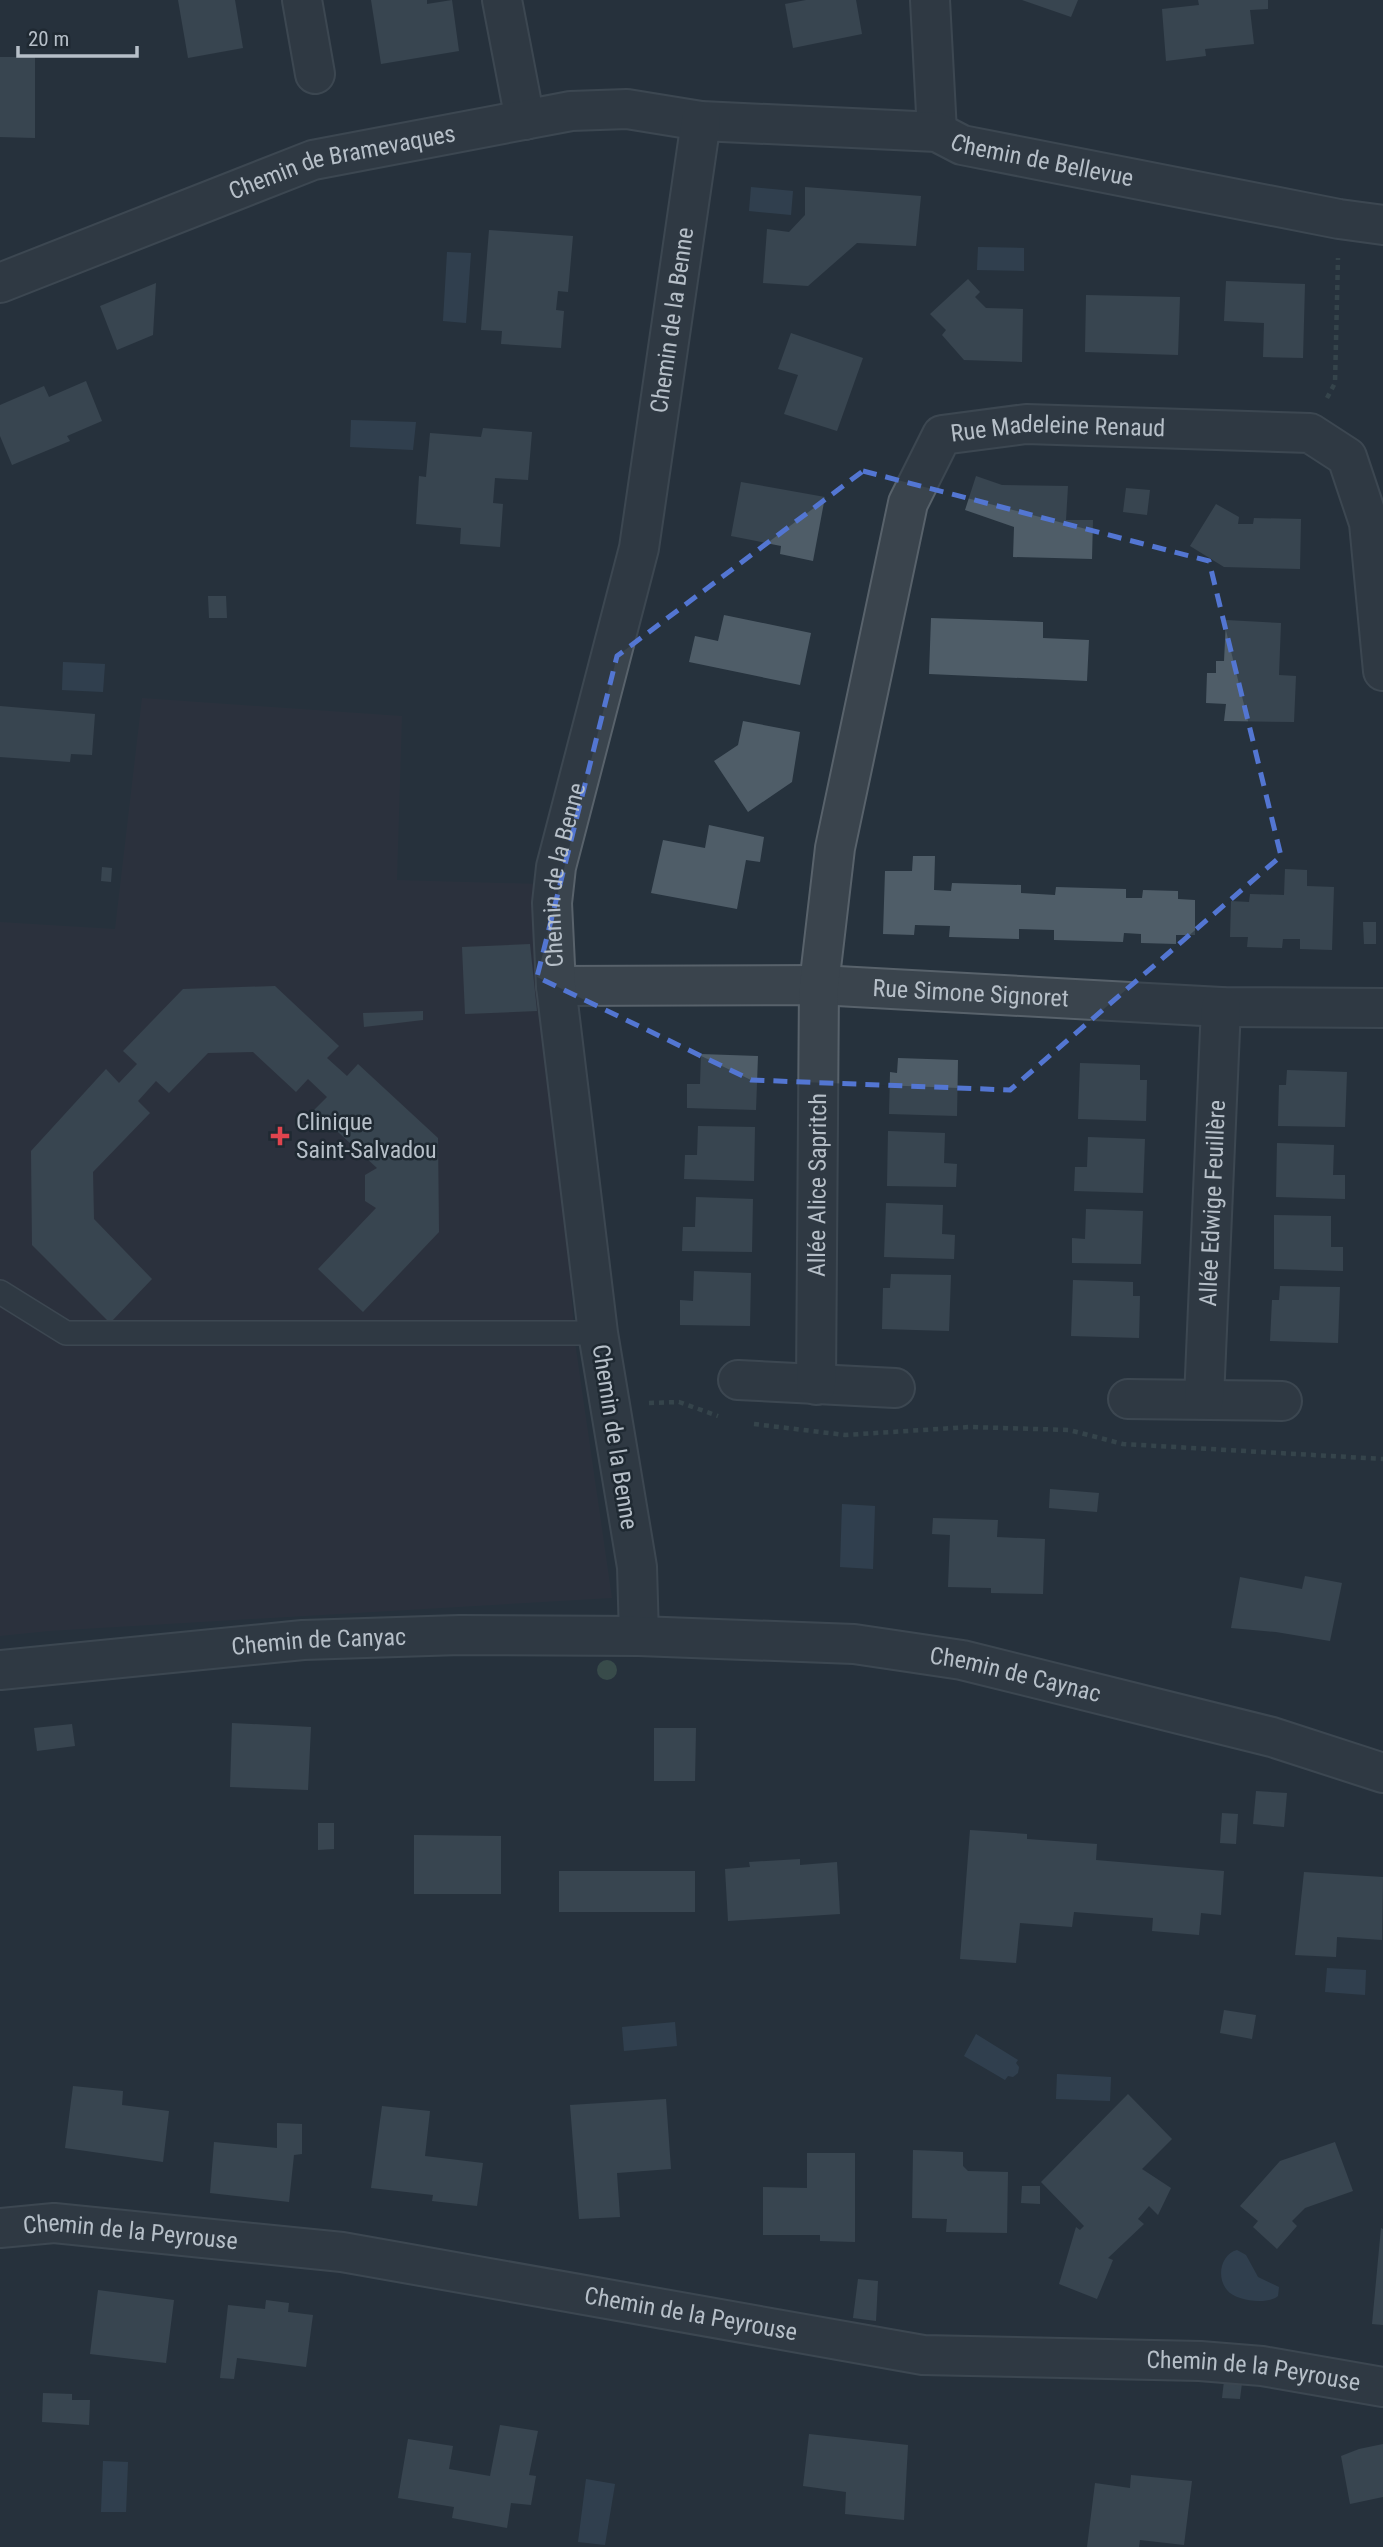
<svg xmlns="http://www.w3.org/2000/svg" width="1383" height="2547" font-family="'Roboto Condensed',sans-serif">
<rect width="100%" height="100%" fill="#26323d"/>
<path fill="#32323f" d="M142,698L402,716L397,880L541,884L575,1342L612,1598L49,1631L0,1636V922L115,929Z"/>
<path fill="#3d5165" d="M751,187L793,191L791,215L749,211Z
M978,247L1024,248V271L977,270Z
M447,252L471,253L466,323L443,321Z
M351,420L416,422L413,450L350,447Z
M63,662L105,664L103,692L62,690Z
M842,1504L875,1506L873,1569L840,1567Z
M1327,1968L1366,1970L1365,1995L1325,1992Z
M675,2022L677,2046L624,2051L622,2027Z
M976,2034L1018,2060L1016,2063L1019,2067L1018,2073L1013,2077L1008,2076L1005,2080L964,2056Z
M1057,2074L1111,2077L1110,2101L1056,2099Z
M1237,2250L1246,2255L1258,2277L1279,2287L1278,2296C1268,2305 1235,2301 1227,2290C1216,2277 1221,2254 1237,2250Z
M103,2461L128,2462L126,2512H101Z
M586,2479L615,2484L605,2545L578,2542Z"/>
<path fill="#4f5d68" d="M178,0H235L243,48L188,58Z
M371,0H427V4L452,0L459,51L381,64Z
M806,0H856L862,34L793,48L785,4Z
M1022,0H1078L1071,17Z
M1198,0H1268V9L1250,10L1254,44L1205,49L1206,56L1166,61L1162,9L1199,5Z
M0,57H35V138L0,137Z
M805,187L921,196L916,246L857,243L808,286L763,283L767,229L789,232L805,215Z
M489,230L573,236L568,292L558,291L556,310L564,311L561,348L501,344L502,331L481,330Z
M968,279L980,292L975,297L986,308L1023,309L1022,362L964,360L942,335L946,330L930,314Z
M1226,281L1305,284L1303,358L1263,357L1264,323L1224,321Z
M156,283L153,335L117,350L100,306Z
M1086,295L1180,297L1178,355L1085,352Z
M791,333L863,358L837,431L784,414L798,375L778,369Z
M86,381L102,421L67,436L70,441L12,465L0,436V405L44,386L49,397Z
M483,428L532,432L528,480L495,478L493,503L503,504L500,547L460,544L461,528L416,524L419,476L426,477L430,433L481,437Z
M976,476L1002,485L1068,486L1066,520H1093L1092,559L1013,557L1014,527L965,510Z
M741,482L825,497L813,561L780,554L781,546L731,536Z
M1126,488L1150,490L1147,515L1123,512Z
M1216,504L1239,517L1238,524H1253L1254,518L1301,519L1300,569L1224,567L1190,546Z
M208,596H226L227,618H209Z
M724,615L811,633L800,685L689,662L695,636L718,641Z
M931,618L1043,622V638L1089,640L1087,681L929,674Z
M1226,620L1281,623L1279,675L1296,676L1294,722L1224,721L1226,704L1206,703L1207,673H1216V661H1224Z
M0,706L95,714L92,755L71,754L70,762L0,757Z
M743,721L800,732L792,782L748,812L714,761L738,745Z
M709,825L764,837L760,862L746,860L737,909L651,893L663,840L705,848Z
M913,856H935L934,890L951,891L952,883L1021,885V893L1055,895L1056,887L1126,889V898H1142L1143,890L1178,891V899L1195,900V935H1176V944L1141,943V934L1124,933L1123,942L1054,940V930L1019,929V939L949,937L950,926L915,925L914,935L883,934L885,871H912Z
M102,867L112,868L111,882L101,881Z
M1285,869L1307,870V886L1334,887L1332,950L1300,949V939H1283L1282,948L1247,947L1248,937H1230L1231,901L1249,902L1250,894L1284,895Z
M1363,922H1376V944H1364Z
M530,944L537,1011L465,1014L462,947Z
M275,986L339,1046L327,1058L347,1076L358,1064L438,1138L439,1232L363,1312L318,1269L376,1208L365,1201V1175L377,1168L314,1110L327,1097L308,1079L296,1092L253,1052L208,1053L169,1093L156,1081L138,1101L150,1113L93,1172L94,1219L152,1279L110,1323L32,1245L31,1151L106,1069L119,1083L137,1064L123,1051L183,989Z
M423,1011V1020L364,1027L363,1013Z
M701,1054L758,1056L756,1110L687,1108V1084H700Z
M898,1058L958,1060L957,1116L889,1114L890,1072L897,1073Z
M1080,1063L1140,1065V1080H1147L1146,1121L1078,1119Z
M1287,1070L1347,1072L1345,1127L1278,1126L1279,1085H1286Z
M698,1126L755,1127L754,1181L684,1179L685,1155H697Z
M888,1131L945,1133L944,1163L957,1164L956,1187L887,1186Z
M1088,1137L1145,1139L1143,1193L1074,1191L1075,1167H1087Z
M1277,1143L1334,1145L1333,1175H1345V1199L1276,1197Z
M696,1197L753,1199L752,1252L682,1251L683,1227H695Z
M886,1203L943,1205L942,1234L955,1235L954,1259L884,1257Z
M1086,1209L1143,1211L1141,1264L1072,1263V1238L1085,1239Z
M1274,1215L1331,1216V1247H1343V1271L1274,1269Z
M694,1271L751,1273L750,1326L680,1325V1300L693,1301Z
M891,1274L951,1275L949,1331L882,1329L883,1288H890Z
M1073,1280L1133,1282V1296H1140L1139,1338L1071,1336Z
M1280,1286L1340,1287L1338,1343L1270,1341L1272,1300H1279Z
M1050,1489L1099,1493L1097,1512L1049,1508Z
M933,1518L998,1520L997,1537L1045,1539L1043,1594L991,1593V1588L948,1587L950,1535L932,1534Z
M1305,1576L1342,1583L1330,1641L1276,1632L1231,1628L1240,1577L1302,1589Z
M232,1723L311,1727L308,1790L230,1787Z
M72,1724L75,1746L37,1751L34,1728Z
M654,1728H696L695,1781H654Z
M1256,1791L1287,1793L1284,1827L1253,1824Z
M1222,1813L1238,1814L1236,1844L1220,1843Z
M318,1823H334V1849L318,1850Z
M970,1830L1027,1834V1839L1097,1844L1096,1860L1224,1871L1221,1915L1201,1913L1199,1935L1152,1931L1153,1918L1074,1912L1072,1927L1020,1923L1016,1963L960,1959Z
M414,1835L501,1836V1894H414Z
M800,1859V1865L837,1862L840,1914L728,1921L725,1869L750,1867L749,1862Z
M559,1871H695V1912H559Z
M1304,1872L1383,1877L1382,1940L1337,1937L1336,1957L1295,1955Z
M1224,2010L1256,2015L1252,2039L1220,2033Z
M73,2086L123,2091L122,2105L169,2111L163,2162L65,2148Z
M1128,2094L1172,2139L1142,2169L1171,2188L1158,2215L1149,2206L1138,2219L1144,2224L1108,2258L1113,2260L1097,2299L1059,2284L1076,2227L1080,2230L1084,2226L1041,2182Z
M666,2099L671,2169L617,2173L620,2217L579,2219L570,2105Z
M382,2106L430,2111L425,2156L483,2163L477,2206L432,2201L433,2195L371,2188Z
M277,2123L302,2124V2154L294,2155L289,2202L210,2193L214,2142L277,2148Z
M1335,2142L1353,2191L1305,2208L1292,2221L1297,2226L1277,2249L1253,2227L1258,2221L1240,2206L1280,2161Z
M913,2150L963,2152V2166L968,2171L1008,2172L1007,2233L946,2232L947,2219L912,2218Z
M807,2153H855V2242L820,2241V2235H763V2187L807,2188Z
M1022,2186H1040V2204L1021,2203Z
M1381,2228L1383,2229V2325L1372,2324Z
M858,2279L878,2281L876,2321L853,2318Z
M98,2290L174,2300L166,2363L90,2354Z
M266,2300L289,2303L288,2312L313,2315L306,2367L237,2358L234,2379L220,2378L228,2305L265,2309Z
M1224,2381L1242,2383L1240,2399L1222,2398Z
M43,2393L72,2394V2400H90L89,2425L42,2422Z
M500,2425L538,2431L529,2475L536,2476L531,2505L511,2503L507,2528L452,2518L454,2507L398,2498L408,2439L453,2446L449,2469L490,2476Z
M809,2434L908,2445L904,2520L845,2514L846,2492L803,2486Z
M1383,2444V2497L1350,2504L1341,2456L1359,2449Z
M1131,2475L1192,2481L1184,2545L1140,2540L1139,2547H1087L1095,2483L1130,2488Z"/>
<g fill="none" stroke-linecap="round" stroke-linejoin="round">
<defs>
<path id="service" d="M0,1292L66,1333H598"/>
<g id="minor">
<path d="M302,0L315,74"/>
<path d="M502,0L525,120"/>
<path d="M930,0L937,132"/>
<path id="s1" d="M0,283L313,160L571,111L627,109L701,121L937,132L962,145L1339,219L1383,225"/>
<path id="s2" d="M556,986L819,985L1221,1007L1383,1008"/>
<path d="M738,1380L895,1388"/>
<path id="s3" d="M816,1385L819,985L835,848L908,503L942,435L1026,424L1310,433L1347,457L1369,523L1383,671"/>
<path d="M1128,1399L1282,1401"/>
<path id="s4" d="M1204,1399L1221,1007"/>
<path id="s5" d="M639,1636L637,1567L598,1333L556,986L552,903L556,867L639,548L701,121"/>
<path id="s6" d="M0,1670L303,1640L460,1635L639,1636L854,1644L962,1660L1272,1737L1383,1773"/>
<path id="s7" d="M0,2228L54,2223L342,2252L923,2355L1200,2361L1262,2366L1383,2387"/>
</g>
</defs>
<use href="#service" stroke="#58626b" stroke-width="26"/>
<use href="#minor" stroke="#58626b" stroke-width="42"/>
<path stroke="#485c5d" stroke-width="4.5" stroke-dasharray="5 5" stroke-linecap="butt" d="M1327,398L1335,383L1338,258
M649,1403L679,1402L718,1416
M754,1424L845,1435L969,1427L1069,1430L1123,1444L1383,1459"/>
<use href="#service" stroke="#3a444d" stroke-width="23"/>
<use href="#minor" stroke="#3a444d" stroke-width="38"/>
</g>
<circle fill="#4e6a5b" cx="607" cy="1670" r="10"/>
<path d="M0 0H1383V2547H0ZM863,471L1209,561L1281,856L1010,1090L751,1080L537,977L617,656Z" fill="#26323d" fill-opacity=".55" fill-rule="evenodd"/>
<path fill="none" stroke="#5376d2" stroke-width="5" stroke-dasharray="14 9" stroke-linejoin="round" d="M863,471L1209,561L1281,856L1010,1090L751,1080L537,977L617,656Z"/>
<path fill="#e0444e" stroke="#1f2932" stroke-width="2.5" d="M276.5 1125.5h7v7h7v7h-7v7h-7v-7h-7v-7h7z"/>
<g text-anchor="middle" stroke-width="5" stroke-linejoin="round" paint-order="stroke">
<g font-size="24" fill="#b6bfc8" stroke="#1f2932">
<text dy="8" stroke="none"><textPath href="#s1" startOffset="1076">Chemin de Bellevue</textPath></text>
<text dy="8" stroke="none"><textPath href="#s1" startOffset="364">Chemin de Bramevaques</textPath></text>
<text dy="8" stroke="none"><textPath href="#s5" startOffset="1335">Chemin de la Benne</textPath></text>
<text dy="8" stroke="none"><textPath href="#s3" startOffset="1083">Rue Madeleine Renaud</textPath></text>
<text dy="8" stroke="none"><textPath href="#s5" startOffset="768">Chemin de la Benne</textPath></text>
<text dy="8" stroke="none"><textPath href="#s2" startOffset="415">Rue Simone Signoret</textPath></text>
<text dy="8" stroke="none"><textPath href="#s3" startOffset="200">Allée Alice Sapritch</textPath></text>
<text dy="8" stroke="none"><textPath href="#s4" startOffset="196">Allée Edwige Feuillère</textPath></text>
<text transform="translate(615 1437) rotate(81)" y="8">Chemin de la Benne</text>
<text dy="8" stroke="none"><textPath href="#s6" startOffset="320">Chemin de Canyac</textPath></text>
<text dy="8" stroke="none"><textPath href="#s6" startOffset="1020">Chemin de Caynac</textPath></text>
<text dy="8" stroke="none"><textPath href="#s7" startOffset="131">Chemin de la Peyrouse</textPath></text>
<text dy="8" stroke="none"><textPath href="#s7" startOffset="698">Chemin de la Peyrouse</textPath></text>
<text dy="8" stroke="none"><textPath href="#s7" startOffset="1265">Chemin de la Peyrouse</textPath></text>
</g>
<g font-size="24" fill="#b6bfc8" stroke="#1f2932" text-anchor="start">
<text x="296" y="1130">Clinique<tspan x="296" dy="28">Saint-Salvadou</tspan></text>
</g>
</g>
<path d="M18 46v10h119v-10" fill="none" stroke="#b6bfc8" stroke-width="3.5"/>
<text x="28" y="46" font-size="21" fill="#b6bfc8" stroke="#1f2932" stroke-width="5" paint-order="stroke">20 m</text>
</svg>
